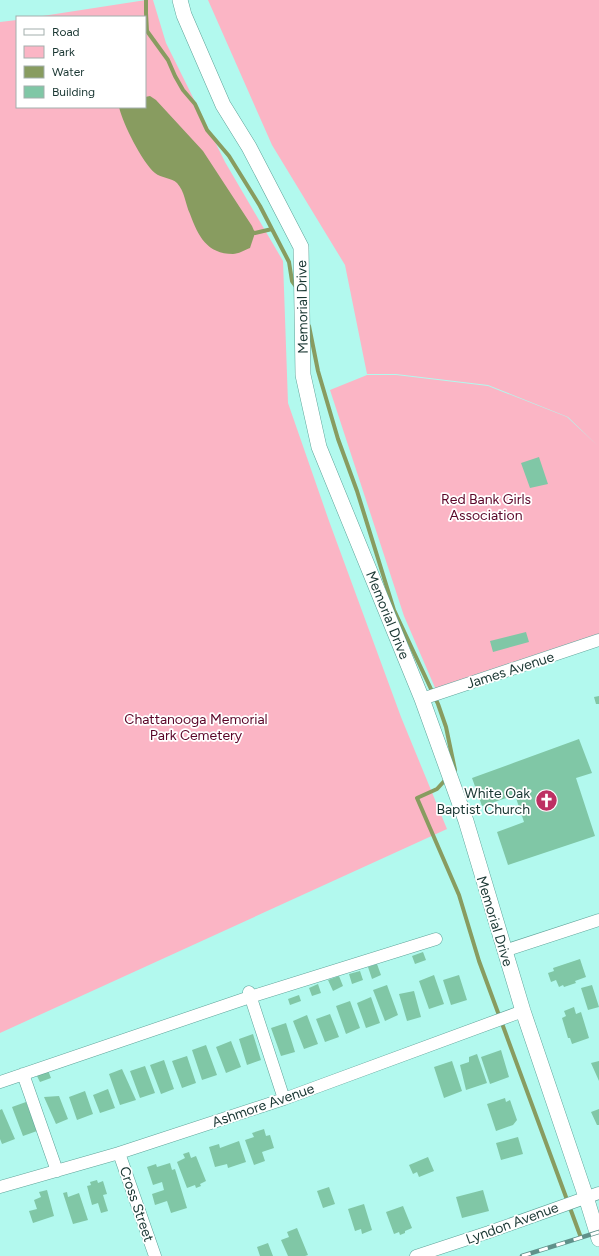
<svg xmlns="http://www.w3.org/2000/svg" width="599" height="1256" font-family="Figtree,sans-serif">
<rect width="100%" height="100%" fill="#b2f9ee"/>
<path fill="#fbb5c5" d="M146,0H153L166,43L225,162L283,261L288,403L329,521L401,717L447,829L0,1033V22L17,20V107H145V17H36Z
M208,0H599V638L436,690L404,616L330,390L367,375H396L488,386L567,417L598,446L568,417L488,385L396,374H367L345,265L272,145Z"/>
<path fill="#889c60" d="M150,96L156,100L203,151L252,226L255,233L250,248C245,250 238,254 233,254C207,254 198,236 190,214C185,203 185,192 177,183C172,178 161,178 155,173C142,162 123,124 119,107H145V97Z"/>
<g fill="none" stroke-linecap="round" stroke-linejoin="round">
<path stroke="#889c60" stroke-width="4" d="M146,0V13L147,31L168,60L175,76L183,90L195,104L207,130L229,156L260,206L289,262L292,281L297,288
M251,232L255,233L272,229
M309,326L318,371L338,439L357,491L394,610L438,704L446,727L455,770
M447,778L437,789L417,798L459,895L479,961L580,1235"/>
</g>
<path fill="#80c7a6" d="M539,457L548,484L530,488L521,463Z
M526,632L529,642L493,652L490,641Z
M599,696V704H596L594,697Z
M579,739L592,773L576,778L595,836L508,865L497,832L524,822L515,795L482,806L472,778Z
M423,952L426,960L415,964L412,956Z
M580,959L586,977L575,981L576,983L564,987L563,985L559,987L556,980L551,982L548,973L554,971L553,968Z
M377,964L381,975L372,979L368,967Z
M360,971L363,980L352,984L349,974Z
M434,975L444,1004L429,1009L419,981Z
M459,975L467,1000L451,1005L443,980Z
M339,976L343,986L333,991L328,980Z
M318,984L321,993L312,996L309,988Z
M387,985L398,1015L385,1021L373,990Z
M592,985L599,1007L588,1010L581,988Z
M414,991L421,1017L407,1021L399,994Z
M299,995L301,1001L290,1005L288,999Z
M371,997L380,1023L366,1028L357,1003Z
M350,1001L360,1028L346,1034L336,1006Z
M574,1007L576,1014L581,1012L589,1038L572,1044L570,1038H568L562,1018L566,1016L564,1011Z
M330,1014L339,1037L325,1042L316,1019Z
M307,1015L318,1044L304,1049L293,1021Z
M286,1023L295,1052L281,1056L271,1028Z
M253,1034L261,1060L247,1065L239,1039Z
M231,1041L241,1067L226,1073L216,1047Z
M206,1045L217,1075L202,1080L192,1050Z
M501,1050L509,1077L490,1084L481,1057Z
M477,1054L487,1083L466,1090L460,1065L469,1062V1057Z
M187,1056L196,1083L182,1088L172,1061Z
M164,1060L174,1089L161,1094L150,1065Z
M452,1061L462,1091L444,1098L434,1067Z
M599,1061V1081L591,1063Z
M46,1065L51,1078L40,1082L34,1070Z
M145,1066L155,1093L140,1098L130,1071Z
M122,1069L136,1100L120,1105L109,1074Z
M108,1089L115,1108L100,1113L93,1095Z
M85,1091L93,1114L77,1120L69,1097Z
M59,1096L68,1119L56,1124L44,1097Z
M505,1098L506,1102L510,1100L517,1120L513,1125L496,1131L487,1104Z
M26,1102L37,1131L23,1136L12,1107Z
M2,1109L15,1139L2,1144L0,1139V1110Z
M599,1109V1125H597L591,1112Z
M264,1129L266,1136L270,1135L274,1148L262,1152L265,1161L254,1165L245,1140L254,1137L252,1133Z
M518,1137L523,1154L501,1160L496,1143Z
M239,1141L246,1162L228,1168L227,1164L215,1167L209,1147L219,1144L220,1148Z
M189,1152L191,1158L196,1156L206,1181L200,1184L201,1186L196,1188L195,1185L187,1188L177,1162L185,1158L183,1154Z
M428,1157L434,1171L419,1177L417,1172L413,1174L409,1165Z
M170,1163L172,1170L175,1169L187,1208L171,1213L167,1201L155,1205L152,1194L164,1190L162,1182L153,1185L147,1167L156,1164L157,1167Z
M97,1180L98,1183L103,1181L107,1194L103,1195L108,1211L101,1213L98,1203L92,1205L87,1186L91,1185L90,1182Z
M329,1187L335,1204L323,1208L317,1191Z
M47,1190L54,1216L33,1223L29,1211L37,1209L34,1200L41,1197L39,1192Z
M483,1190L489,1211L462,1218L456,1197Z
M67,1192L68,1197L79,1193L88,1220L73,1224L63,1193Z
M364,1204L372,1230L362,1234L361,1229L355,1231L348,1209Z
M403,1206L412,1228L405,1231V1233L400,1235L399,1232L394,1234L386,1212Z
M297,1228L308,1255L305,1256H288L281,1240L289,1237L287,1232Z
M268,1243L273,1256H260L257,1247Z"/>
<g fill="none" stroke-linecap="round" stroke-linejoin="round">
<defs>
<path id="minor" d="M422,699L599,640
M504,951L599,920
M249,992L284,1099
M23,1074L57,1171
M0,1082L250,997L436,939
M119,1153L155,1256
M0,1187L119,1153L284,1099L523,1011
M416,1256L489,1232L599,1193"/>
<path id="tertiary" d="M180,0L184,15L223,105L249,147L301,247L303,375L319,447L422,699L466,821L523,1011L586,1197L599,1239"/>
</defs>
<use href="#minor" stroke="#5ea399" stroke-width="13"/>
<use href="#tertiary" stroke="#5ea399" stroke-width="16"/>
<use href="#minor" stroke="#fff" stroke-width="12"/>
<use href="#tertiary" stroke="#fff" stroke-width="15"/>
<defs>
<path id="rail" d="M522,1256L599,1232"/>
</defs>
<use href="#rail" stroke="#60918a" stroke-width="4.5"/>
<use href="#rail" stroke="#fff" stroke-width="3" stroke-dasharray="9" stroke-linecap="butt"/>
</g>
<defs>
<symbol id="church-disc" viewBox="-11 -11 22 22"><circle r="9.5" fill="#bd3063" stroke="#fff"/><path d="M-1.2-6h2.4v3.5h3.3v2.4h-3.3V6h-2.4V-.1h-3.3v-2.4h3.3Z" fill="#fff"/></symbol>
</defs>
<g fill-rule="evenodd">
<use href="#church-disc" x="534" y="788" width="25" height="25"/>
</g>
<g text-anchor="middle" stroke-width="3.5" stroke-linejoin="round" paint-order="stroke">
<g font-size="14" fill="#193632" stroke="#fff">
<text transform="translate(302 307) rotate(-91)" y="5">Memorial Drive</text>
<text transform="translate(388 615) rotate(68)" y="5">Memorial Drive</text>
<text transform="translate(510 670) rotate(-18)" y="5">James Avenue</text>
<text transform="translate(495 921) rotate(73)" y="5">Memorial Drive</text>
<text transform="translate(263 1105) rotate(-19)" y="5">Ashmore Avenue</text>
<text transform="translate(137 1204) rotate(71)" y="5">Cross Street</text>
<text transform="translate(512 1223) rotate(-20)" y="5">Lyndon Avenue</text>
</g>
<g font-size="14" fill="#5a0528" stroke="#fff">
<text x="486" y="504">Red Bank Girls<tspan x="486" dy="16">Association</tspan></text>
<text x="196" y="724">Chattanooga Memorial<tspan x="196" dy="16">Park Cemetery</tspan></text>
</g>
<g font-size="14" fill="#193632" stroke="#fff" text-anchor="end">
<text x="530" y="798">White Oak<tspan x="530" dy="16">Baptist Church</tspan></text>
</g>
</g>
<rect x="16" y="16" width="130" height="92" fill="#ffffff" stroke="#a3afad"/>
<rect x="24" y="29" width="20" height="6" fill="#ffffff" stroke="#a3afad"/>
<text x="52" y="36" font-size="12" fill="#193632">Road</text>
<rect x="24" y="46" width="20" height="12" fill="#fbb5c5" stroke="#a3afad"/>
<text x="52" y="56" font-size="12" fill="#193632">Park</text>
<rect x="24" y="66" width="20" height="12" fill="#889c60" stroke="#a3afad"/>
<text x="52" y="76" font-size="12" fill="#193632">Water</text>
<rect x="24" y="86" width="20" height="12" fill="#80c7a6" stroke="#a3afad"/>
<text x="52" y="96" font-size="12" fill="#193632">Building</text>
</svg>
